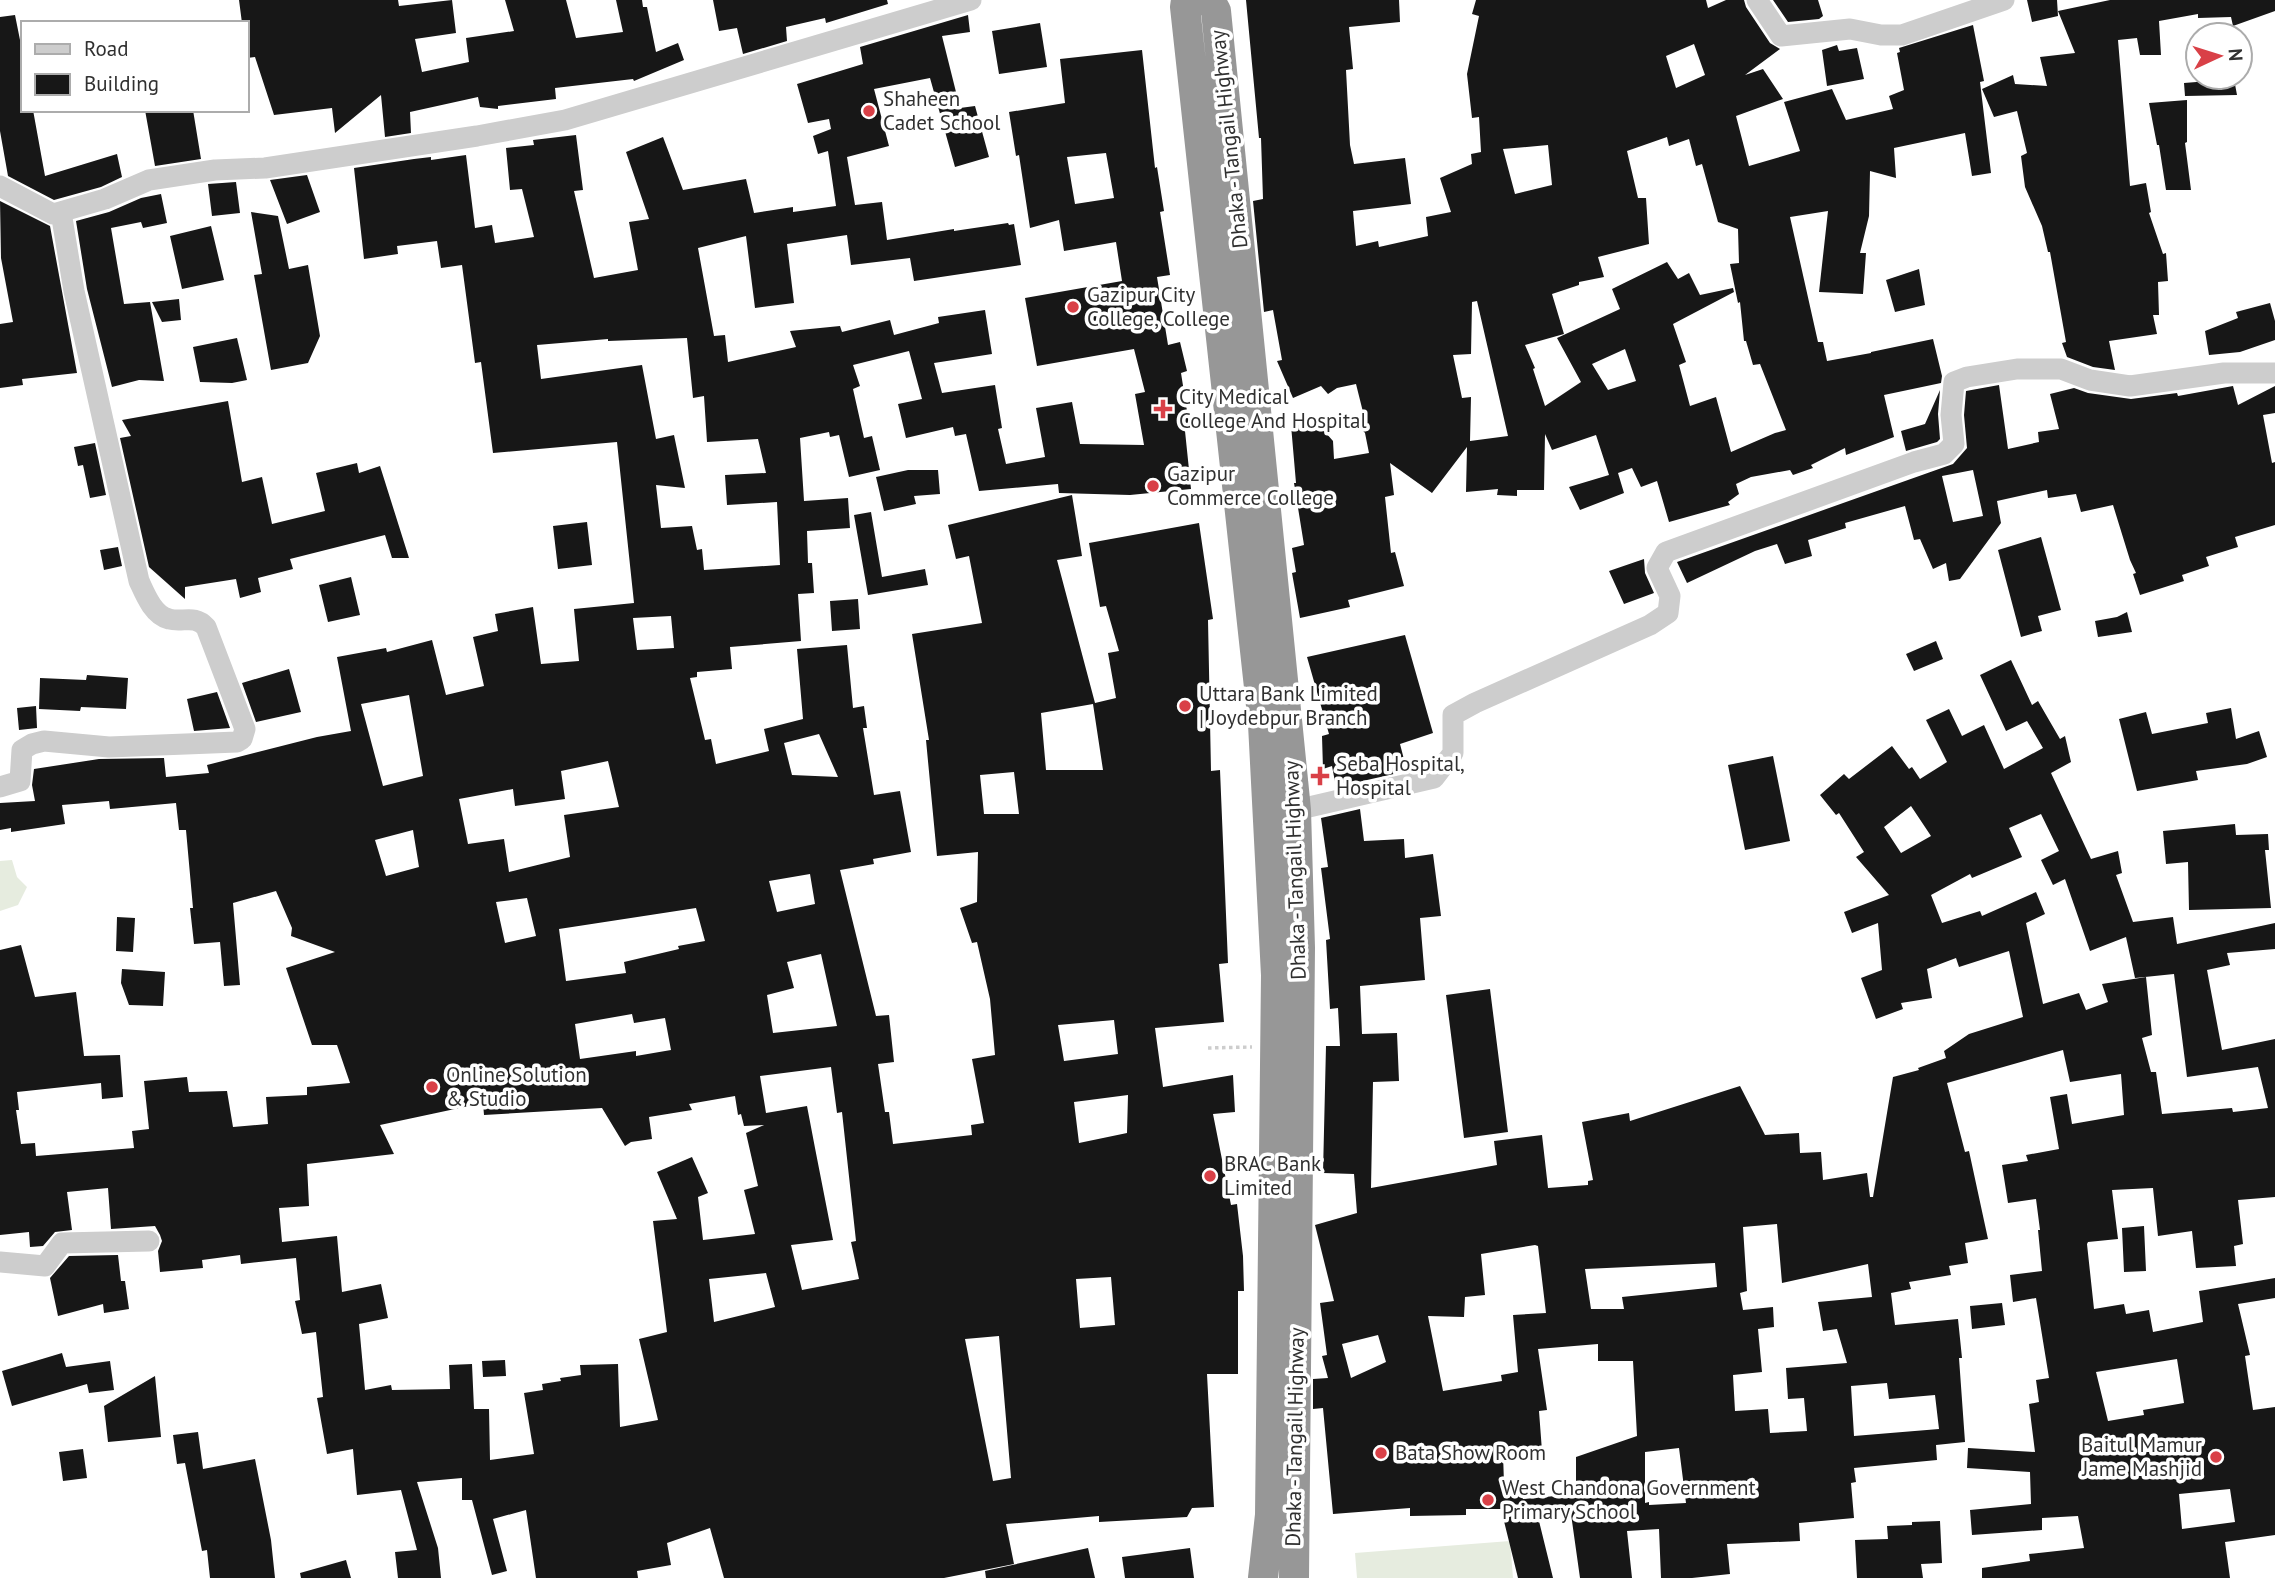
<svg xmlns="http://www.w3.org/2000/svg" width="2275" height="1578" font-family="'PT Sans',sans-serif">
<rect width="100%" height="100%" fill="#fff"/>
<path fill="#e6ecdf" d="M12,860L17,877L27,887L18,905L0,911V861Z
M1510,1541L1513,1578H1357L1355,1553Z"/>
<path fill="#171717" fill-rule="evenodd" d="M239,0H398L399,6L452,0L456,33L415,39L422,72L469,62L466,38L514,31L505,0H566L576,38L623,32L616,0H642L643,7H647L656,52L678,43L684,60L634,81L633,79L555,88L556,99L498,106V109L480,107L478,97L410,112L411,133L385,137L381,95L335,133L332,108L274,115L255,57L247,58V23H242Z
M713,0H887L888,4L826,23L825,18L786,27L787,41L743,54L737,28L719,31Z
M1246,0H1399L1400,22L1349,27L1353,69L1346,70L1350,145L1354,164L1405,158L1411,204L1353,211L1356,246L1378,241L1379,247L1428,236L1426,217L1451,212L1440,178L1472,164L1471,154L1481,152L1479,117L1472,118L1467,74L1479,16L1472,14L1476,0H1706L1708,8L1726,0H1744L1746,7L1770,43L1780,49L1745,75L1763,69L1783,99L1736,116L1749,166L1800,151L1784,102L1832,89L1846,120L1893,109L1889,96L1904,90L1897,53L1900,52L1899,48L1973,25L1984,81L1980,82L1991,173L1972,176L1965,133L1894,148L1896,178L1870,171L1869,216L1860,253H1866L1863,294L1819,292L1828,211L1790,217L1818,342H1823L1827,361L1871,353V352L1933,339L1942,376L1941,383L1884,395L1894,437L1846,455L1845,448L1811,465L1813,468L1793,475L1790,470L1751,477L1736,484L1739,494L1728,502L1730,505L1669,522L1657,481L1641,487L1632,468L1618,473L1624,493L1580,510L1569,487L1609,475L1596,435L1552,450L1545,434L1544,490H1517V496L1497,495L1498,489L1466,492L1467,447L1432,493L1390,463L1394,495L1385,497L1391,553L1395,552L1404,586L1348,600L1350,607L1300,618L1292,573L1296,572L1292,548L1304,545L1294,483H1296L1291,425L1318,424L1333,441L1334,459L1369,453L1365,433L1360,427L1366,424L1356,384L1337,388L1328,394L1321,386L1293,398L1277,361L1282,360L1273,310L1264,312L1253,201L1263,199L1261,138H1259ZM1694,44L1705,75L1676,88L1666,56ZM1667,137L1669,146L1689,139L1696,166L1702,164L1718,222L1738,229L1739,263L1730,264L1738,303L1740,302L1744,341H1746L1753,365L1760,364L1786,430L1775,433L1731,452L1716,397L1690,406L1679,365L1686,362L1673,324L1734,292L1733,288L1700,295L1689,273L1678,279L1667,262L1612,289L1620,309L1557,338L1581,382L1545,406L1533,369L1535,368L1525,345L1564,334L1552,294L1579,285V282L1604,277L1598,257L1649,244L1646,198H1638L1627,151ZM1548,145L1552,185L1515,194L1503,149ZM1477,301L1508,436L1470,441L1471,397L1462,398L1453,355L1471,354L1472,302ZM1625,349L1636,381L1608,390L1592,364Z
M1773,0H1818L1823,16L1819,19L1788,22Z
M2027,0H2057L2058,16L2032,22Z
M2110,0H2275V11L2233,26L2231,17L2198,18V14L2159,21L2161,55H2140L2137,38L2118,40L2130,186L2146,183L2151,212L2149,213L2163,254L2166,253L2168,281L2158,282L2159,315H2153L2157,334L2109,341L2115,370L2093,367L2067,357L2062,343L2066,342L2050,252H2048L2042,226L2025,187L2021,156L2027,153L2017,111L1994,117L1982,89L2013,75L2015,84L2047,86L2040,57L2075,53L2058,11Z
M15,15L23,55V110H33L45,176L117,154L122,177L101,187L54,200L8,176L0,131V17Z
M968,15L970,32L942,36L960,108L975,106L989,157L955,167L930,78L874,89L889,146L847,157L855,205L882,202L887,240L954,229V231L1008,223L1009,225L1014,224L1021,265L914,281L910,258L851,265L847,235L787,244L794,303L755,308L746,236L698,248L714,336L725,335L728,362L796,347L790,331L840,326L842,332L890,320L894,335L939,323L938,317L985,310L992,354L934,363L942,393L995,385L1002,428L998,429L1006,464L1045,457L1036,408L1072,402L1080,444L1144,445L1135,394L1145,392L1134,349L1037,366L1025,298L1122,281L1116,242L1064,251L1059,220L1030,228L1019,155L1016,156L1009,112L1065,103L1060,59L1142,50L1155,168L1157,167L1164,211L1160,212L1170,275L1157,277L1168,345L1180,342L1187,371L1181,373L1190,430L1185,431L1191,489L1130,495L1059,493L1058,484L979,491L966,434L955,436L953,427L906,438L898,404L922,399L909,351L853,365L860,386L853,389L864,438L872,436L880,470L849,477L839,435L830,437L829,432L800,438L804,501L848,498L850,528L807,531L808,563H812L814,593L798,594L801,641L730,647L732,669L697,672V677L690,678L705,740L711,739L716,764L769,751L764,729L803,719L797,649L847,645L853,708L864,706L867,728H863L874,795L900,791L911,852L873,859L874,864L840,870L876,1016L889,1015L894,1062L878,1064L885,1112H889L893,1144L972,1135L971,1125L984,1123L972,1059L995,1055L990,999L977,942L972,943L960,908L977,902L978,852L937,856L926,740H929L912,634L982,623L969,556L956,559L948,525L1072,495L1082,556L1057,560L1095,703L1116,698L1108,653L1119,651L1106,606L1100,607L1089,543L1199,523L1213,619L1208,620L1211,771L1220,770L1228,963L1219,964L1224,1022L1155,1028L1163,1087L1233,1075L1235,1112L1213,1114L1231,1205L1237,1204L1243,1256L1244,1291H1238V1374H1207L1214,1507L1192,1508L1187,1517L1099,1522V1516L1006,1524L1014,1564L944,1578H724L710,1528L667,1543L671,1565L637,1571L638,1578H536L526,1510L493,1519L507,1571L492,1575L472,1500H462V1478L417,1482L438,1548L441,1578H398L395,1552L417,1550L401,1490L357,1495L353,1449L327,1454L317,1398L323,1397L316,1332L302,1334L295,1301L300,1300L296,1258L241,1264L240,1255L202,1260L203,1268L160,1272L158,1251L162,1241L160,1235L155,1226L111,1229L108,1188L67,1192L72,1230L55,1232L43,1246L30,1247L29,1232L0,1235V950L21,945L35,997L76,992L84,1056L120,1055L123,1097L102,1099L101,1083L17,1092L19,1110H16L21,1144L35,1143L36,1156L134,1148L132,1131L149,1129L144,1081L187,1077L189,1092L227,1091L233,1127L268,1124L266,1097L307,1095V1087L350,1083L337,1045H312L286,968L335,952L291,936L292,928L276,891L233,903L240,985L224,986L220,942L194,944L190,908H193L186,830H179L176,803L110,809L109,801L62,805L65,824L11,832V828L0,830V803L35,801L32,785L34,769L99,759L164,758L166,777L209,773L207,765L317,737L351,731L337,657L386,648L387,652L432,640L446,695L484,686L473,637L498,631L495,614L533,607L541,664L579,661L574,609L634,603L617,442L493,453L481,362L475,363L462,265L441,268L437,241L397,246L398,254L364,259L354,168L414,159L431,157V160L466,155L475,228L492,225L495,243L534,237L522,189L510,190L506,148L534,145L533,140L576,135L583,190L574,191L594,278L638,270L629,222L649,219L626,152L663,137L683,190L746,179L754,213L793,207V212L836,206L828,151L818,154L813,136L831,129L829,119L808,123L797,84L863,64L860,47ZM1106,153L1114,198L1075,204L1067,157ZM687,338L693,398L704,396L707,442L758,439L766,473L725,475L727,505L777,502L780,565L704,570L702,549L697,550L692,526L661,528L656,485L685,488L674,435L656,439L642,365L541,379L537,345L608,339V341ZM671,616L674,648L637,650L633,618ZM409,695L423,776L383,786L361,704ZM1093,704L1103,770H1046L1041,713ZM819,734L838,777L792,775L784,743ZM608,761L619,807L564,815L570,857L509,872L504,839L468,844L459,799L513,789L515,806L565,799L561,771ZM1014,772L1019,814H984L980,775ZM413,830L419,867L386,876L375,840ZM810,874L815,904L777,912L769,881ZM527,898L536,936L505,943L496,902ZM696,908L705,941L678,946L679,949L624,962L626,973L566,981L559,929ZM821,954L837,1026L773,1033L767,995L794,988L787,962ZM632,1014L634,1023L665,1018L671,1050L636,1056V1051L580,1059L575,1024ZM1114,1020L1118,1054L1064,1061L1058,1025ZM831,1067L837,1113L842,1112L856,1241L851,1242L859,1279L802,1290L791,1245L833,1240L815,1148L807,1106L766,1113L760,1076ZM1128,1095L1127,1133L1079,1143L1074,1102ZM735,1096L738,1115L741,1114L744,1126L764,1125L746,1133L758,1186L744,1190L755,1234L703,1240L698,1197L708,1193L692,1157L657,1172L677,1219L653,1221L667,1332L639,1339L658,1420L620,1427L618,1364L580,1365L581,1375L560,1378L561,1381L542,1384L543,1390L524,1393L534,1454L490,1460L489,1409H474L472,1364L449,1365L450,1389L392,1390L391,1385L365,1390L359,1324L388,1318L381,1284L342,1292L337,1236L282,1242L279,1208L309,1206L307,1164L394,1154L380,1125L483,1103L484,1115L602,1108L625,1146L631,1142L652,1139L649,1117L692,1110L689,1104ZM766,1273L775,1307L714,1322L709,1279ZM1111,1277L1115,1325L1080,1328L1076,1279ZM999,1336L1011,1478L993,1481L965,1339Z
M1040,23L1047,67L999,74L992,31Z
M1837,45L1839,51L1857,48L1864,79L1827,86L1822,50Z
M2234,79L2237,95L2185,96L2184,83Z
M2187,100V142L2185,143L2191,190H2166L2159,145H2157L2149,103Z
M145,110H193L201,159L155,166Z
M307,175L320,212L287,224L270,180Z
M236,182L240,213L212,216L208,184Z
M161,194L167,223L143,228L141,222L111,228L124,304L150,302L164,381L139,380L112,387L87,289L76,221L109,212L141,198Z
M0,201L50,226L77,373L22,379L23,385L0,388V324L13,322L1,258Z
M251,212L278,216L289,269L308,265L320,336L308,363L271,370L254,275L262,274Z
M211,226L224,280L182,289L170,236Z
M1919,269L1925,305L1895,312L1886,280Z
M179,299L181,320L162,322L152,302Z
M2270,303L2275,321V340L2240,352L2209,355L2205,331L2238,318L2236,312Z
M237,338L247,380L232,383L200,382L193,347Z
M1999,385L2008,449L2039,442L2038,432L2059,429L2050,394L2074,388L2088,393L2131,399L2177,393L2178,396L2233,386L2238,405L2275,386V413L2263,415L2272,463L2275,462V525L2235,537L2238,547L2206,557L2209,566L2182,575L2184,581L2140,595L2133,574L2136,573L2130,560L2113,505L2081,512L2076,494L2048,498L2047,490L1997,501L2001,523L1960,579L1949,581L1946,563L1933,569L1920,539L1914,540L1905,506L1845,523L1846,528L1808,540L1812,556L1785,564L1777,544L1755,551L1687,583L1677,562L1953,464L1967,448L1964,415L1966,391ZM1973,470L1983,516L1953,522L1942,476Z
M1940,390L1938,414L1940,439L1937,442L1906,451L1901,431L1925,424Z
M228,401L242,482L262,477L272,524L325,511L316,473L357,463L359,473L380,466L409,558H392L385,535L290,559L293,569L258,578L261,592L240,598L236,579L185,587V599L149,567L120,438L131,436L122,420Z
M95,443L106,495L90,498L83,465L78,466L74,447Z
M908,470H938L940,494L914,496L916,504L884,511L876,477Z
M871,512L882,577L925,569L928,585L868,595L854,515Z
M587,522L592,565L558,569L553,526Z
M2041,537L2061,610L2038,616L2042,631L2021,637L1998,550Z
M118,547L122,566L104,570L100,550Z
M1644,559L1645,573L1654,593L1624,604L1609,571Z
M351,577L360,615L328,622L319,585Z
M858,599L860,629L832,631L830,601Z
M2127,612L2132,632L2098,637L2095,621L2117,617Z
M1405,635L1433,733L1400,744L1407,771L1336,787L1332,766L1323,769L1322,736L1329,734L1307,657Z
M1936,641L1943,659L1914,671L1906,654Z
M2011,660L2032,705L2038,701L2060,739L2065,736L2071,762L2051,773L2091,859L2118,851L2122,873L2116,875L2133,922L2173,917L2177,944L2275,923V949L2227,953L2230,965L2207,970L2222,1050L2275,1039V1197L2238,1200L2243,1244L2234,1246L2236,1266L2196,1268L2192,1231L2158,1236L2153,1188L2112,1190L2118,1239L2088,1242L2087,1244L2094,1309L2124,1304L2126,1314L2149,1310L2153,1332L2203,1322L2199,1291L2275,1278V1298L2238,1304L2250,1355L2245,1356L2253,1410L2275,1407V1535L2225,1542L2230,1578H1982V1568L2030,1561L2029,1554L2084,1548L2078,1516L2042,1518V1530L1972,1535L1970,1510L2031,1504L2030,1472L1967,1468L1968,1448L2035,1452L2029,1404L2039,1402L2036,1380L2049,1378L2036,1298L2013,1302L2010,1275L2042,1271L2038,1230H2040L2036,1199L2008,1203L2002,1165L2028,1161L2026,1155L2059,1149L2050,1097L2067,1094L2072,1124L2124,1115L2121,1074L2070,1082L2063,1050L1947,1083L1965,1152L1969,1151L1988,1239L1965,1243L1968,1263L1949,1266L1951,1275L1909,1282L1911,1289L1891,1293L1895,1325L1958,1319L1962,1358H1959L1965,1442L1936,1445L1937,1460L1854,1468L1856,1482L1851,1483L1854,1518L1799,1523L1800,1541L1727,1544L1730,1574L1692,1578H1661L1659,1529L1627,1531L1632,1578H1580L1571,1514L1538,1517L1553,1578H1518L1501,1509H1466V1515L1410,1516V1508L1333,1514L1323,1408L1313,1409V1379L1328,1378L1322,1356L1327,1355L1320,1303L1334,1301L1315,1225L1357,1213L1354,1174L1323,1173L1326,1046H1340L1338,1008L1330,1009L1326,940L1330,939L1321,868L1328,867L1321,818L1360,809L1364,841L1404,839L1405,858L1433,854L1441,916L1420,918L1425,980L1360,986L1362,1034L1397,1033L1399,1081L1373,1082L1371,1188L1497,1165L1494,1141L1542,1135L1548,1188L1588,1185V1181L1593,1180L1582,1122L1629,1113L1630,1121L1740,1086L1765,1135L1799,1133L1800,1153L1821,1152L1823,1180L1867,1173L1870,1197H1873L1893,1077L1919,1070L1918,1068L1946,1058L1944,1051L1969,1034L2023,1017L2009,951L1959,967L1956,958L1927,969L1932,998L1901,1003L1903,1009L1876,1019L1861,978L1882,970L1878,923L1852,933L1844,912L1889,895L1856,857L1864,852L1839,813L1836,815L1820,795L1844,774L1849,779L1892,746L1909,769L1912,767L1920,779L1947,762L1926,720L1949,709L1962,736L1984,725L2004,769L2043,748L2027,721L2006,731L1980,675ZM1911,806L1931,836L1901,853L1884,827ZM2041,814L2059,851L2041,860L2053,885L2065,879L2090,951L2126,937L2135,978L2174,974L2187,1077L2258,1067L2268,1108L2233,1112L2232,1108L2162,1114L2156,1072H2151L2142,1038L2152,1035L2146,977L2102,984L2108,1002L2086,1010L2079,993L2043,1004L2026,923L2045,914L2036,892L1982,916L1980,911L1942,923L1931,895L1970,874L1972,878L2022,857L2009,828ZM1777,1224L1782,1283L1868,1264L1872,1297L1818,1302L1823,1331L1837,1329L1847,1363L1786,1368L1788,1399L1804,1398L1807,1431L1770,1433L1768,1409L1735,1411L1733,1375L1762,1372L1758,1329L1774,1327L1773,1307L1743,1310L1740,1293L1747,1291L1743,1227ZM1535,1245L1538,1246L1546,1313L1513,1315L1518,1372L1501,1375L1502,1381L1443,1391L1428,1316L1464,1317L1465,1297L1485,1295L1481,1254ZM1715,1263L1717,1287L1622,1297L1624,1309H1591L1585,1269ZM1378,1335L1386,1362L1351,1378L1342,1344ZM1598,1344V1361H1633L1637,1436L1576,1457V1494L1523,1499V1484H1504L1503,1453L1542,1451L1539,1411L1547,1410L1538,1349ZM2177,1359L2184,1403L2143,1410L2144,1415L2108,1421L2096,1372ZM1887,1383L1889,1399L1935,1395L1939,1429L1854,1436L1851,1386ZM1679,1448L1686,1503L1649,1505V1502L1645,1503V1452ZM2230,1489L2235,1522L2182,1529L2179,1494Z
M289,669L301,712L256,722L242,683Z
M87,675L128,678L126,709L81,707L80,711L39,709L40,678L86,680Z
M217,692L230,728L194,731L187,699Z
M36,706L37,728L19,730L17,708Z
M2231,708L2236,739L2259,731L2267,757L2247,764L2196,771L2198,780L2137,791L2119,719L2146,712L2152,734L2208,723L2206,713Z
M1773,756L1790,841L1745,850L1728,765Z
M2235,824L2236,835L2268,834L2269,850H2265L2271,908L2189,910L2188,862L2166,864L2163,831Z
M117,917L135,918L133,952L116,951Z
M122,969L165,972L163,1006L129,1005L121,983Z
M1490,989L1508,1132L1464,1138L1446,995Z
M2144,1226L2146,1271L2124,1272L2122,1228Z
M118,1255L121,1281H125L129,1309L104,1313L103,1304L58,1316L50,1278L69,1256Z
M2002,1303L2005,1325L1972,1329L1970,1306Z
M62,1353L66,1367L110,1361L114,1390L89,1393L87,1384L12,1406L2,1371Z
M505,1360L506,1376L483,1377L482,1361Z
M155,1376L161,1437L108,1442L104,1406Z
M198,1432L203,1469L255,1459L271,1540L275,1578H210L207,1550L202,1551L185,1463L177,1464L173,1435Z
M83,1449L87,1478L63,1481L59,1452Z
M1940,1521L1942,1563L1921,1564L1923,1578H1857L1855,1540L1888,1539L1887,1526L1912,1525V1522Z
M1088,1548L1095,1578H986L985,1571Z
M1190,1548L1194,1578H1125L1122,1557Z
M346,1560L351,1578H301L300,1573Z"/>
<g fill="none" stroke-linecap="round" stroke-linejoin="round">
<path stroke="#cdcdcd" stroke-width="3.5" stroke-dasharray="3.5 3.5" stroke-linecap="butt" d="M1208,1048L1252,1047"/>
<path stroke="#cdcdcd" stroke-width="21" d="M1757,0L1781,36L1850,29L1881,35H1902L2004,0
M0,186L53,214L105,199L149,180L215,170L265,168L477,136L565,120L971,0
M0,787L20,781L22,750L32,744L44,741L109,747L237,742L242,739L245,729L206,627C194,614 183,623 169,619C153,615 145,594 139,581L74,291L61,212
M1296,810L1434,778L1453,753V715L1475,703L1650,625L1668,613L1670,596L1657,568L1666,552L1914,462L1944,454L1954,444L1951,415L1954,382L1967,377L2017,369H2061L2090,380L2130,386L2224,373H2275
M0,1262L45,1266L62,1243L149,1241"/>
<path stroke="#979797" stroke-width="30" d="M1186,0L1185,7L1263,724L1276,975L1270,1515L1263,1578
M1210,0L1216,11L1296,810L1300,948L1294,1578"/>
</g>
<g fill="#d94047" stroke="#fff" stroke-width="2.5">
<circle cx="869" cy="111" r="7"/>
<circle cx="1073" cy="307" r="7"/>
<path d="M1159.5 398.5h7v7h7v7h-7v7h-7v-7h-7v-7h7z"/>
<circle cx="1153" cy="486" r="7"/>
<circle cx="1185" cy="706" r="7"/>
<path d="M1316.5 765.5h7v7h7v7h-7v7h-7v-7h-7v-7h7z"/>
<circle cx="432" cy="1087" r="7"/>
<circle cx="1210" cy="1176" r="7"/>
<circle cx="1381" cy="1453" r="7"/>
<circle cx="2216" cy="1457" r="7"/>
<circle cx="1488" cy="1500" r="7"/>
</g>
<g text-anchor="middle" stroke-width="7" stroke-linejoin="round" paint-order="stroke">
<g font-size="21" fill="#303030" stroke="#fff" text-anchor="start">
<text x="883" y="106">Shaheen<tspan x="883" dy="24">Cadet School</tspan></text>
<text x="1087" y="302">Gazipur City<tspan x="1087" dy="24">College, College</tspan></text>
<text x="1179" y="404">City Medical<tspan x="1179" dy="24">College And Hospital</tspan></text>
<text x="1167" y="481">Gazipur<tspan x="1167" dy="24">Commerce College</tspan></text>
<text x="1199" y="701">Uttara Bank Limited<tspan x="1199" dy="24">| Joydebpur Branch</tspan></text>
<text x="1336" y="771">Seba Hospital,<tspan x="1336" dy="24">Hospital</tspan></text>
<text x="446" y="1082">Online Solution<tspan x="446" dy="24">&amp; Studio</tspan></text>
<text x="1224" y="1171">BRAC Bank<tspan x="1224" dy="24">Limited</tspan></text>
<text x="2202" y="1452" text-anchor="end">Baitul Mamur<tspan x="2202" dy="24">Jame Mashjid</tspan></text>
<text x="1395" y="1460">Bata Show Room</text>
<text x="1502" y="1495">West Chandona Government<tspan x="1502" dy="24">Primary School</tspan></text>
</g>
<g font-size="21" fill="#303030" stroke="#fff">
<text transform="translate(1229 139) rotate(-96)" y="7">Dhaka - Tangail Highway</text>
<text transform="translate(1295 870) rotate(-92)" y="7">Dhaka - Tangail Highway</text>
<text transform="translate(1295 1437) rotate(-89)" y="7">Dhaka - Tangail Highway</text>
</g>
</g>
<rect x="21" y="21" width="228" height="91" fill="#ffffff" stroke="#acacac" stroke-width="2"/>
<rect x="35" y="44" width="35" height="10" fill="#cdcdcd" stroke="#acacac" stroke-width="2"/>
<text x="84" y="56" font-size="21" fill="#303030">Road</text>
<rect x="35" y="74" width="35" height="21" fill="#171717" stroke="#acacac" stroke-width="2"/>
<text x="84" y="91" font-size="21" fill="#303030">Building</text>
<g transform="translate(2219 56) rotate(86)"><circle r="33" fill="#ffffff" stroke="#acacac" stroke-width="2"/>
<path d="M0-5L12 26L0 18L-12 26Z" fill="#d94047"/>
<text y="-10" font-size="19" font-weight="bold" text-anchor="middle" fill="#303030">N</text>
</g>
</svg>
